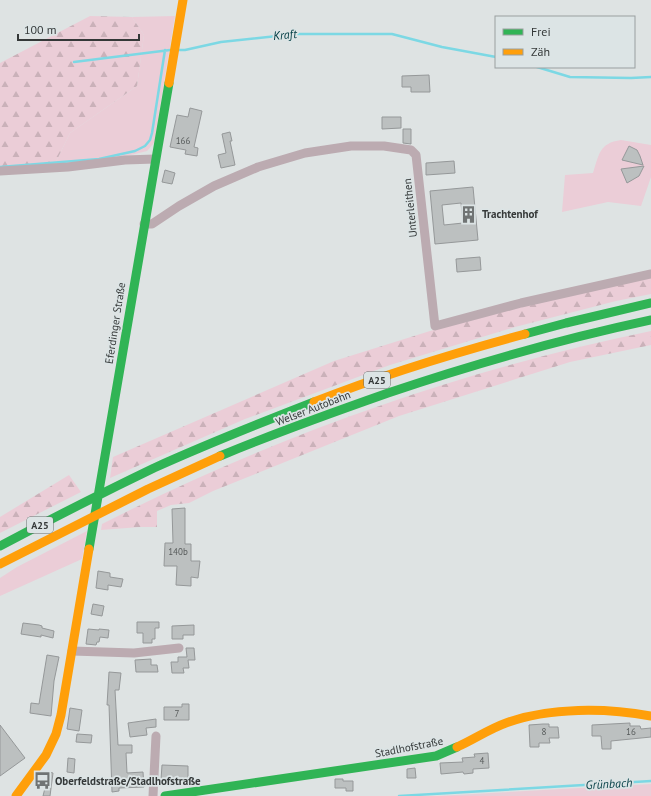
<svg xmlns="http://www.w3.org/2000/svg" width="651" height="796" font-family="'PT Sans',sans-serif">
<defs>
<pattern id="forest-firs" width="22" height="20" patternUnits="userSpaceOnUse"><rect width="22" height="20" fill="#ebcdd7"/><path d="M5 1l3.5 6h-7zM16 11l3.5 6h-7z" fill="#cab1b9"/></pattern>
</defs>
<rect width="100%" height="100%" fill="#dee3e3"/>
<path fill="#ebcdd7" d="M175,16L154,143L147,151L131,155L54,166L70,133L137,86L144,35L132,17Z
M621,140L651,145V177L641,206L608,202L562,212L565,175L593,173C599,155 599,143 621,140Z
M87,531L82,559L0,596V578L17,567Z
M651,784V796H437Z"/>
<path fill="url(#forest-firs)" d="M90,16L132,17L144,35L137,86L70,133L54,166L0,169V63Z
M651,276V294L616,301L515,327L390,365L245,419L110,478L113,457L334,361L430,331L543,301Z
M651,331V345L570,362L399,416L213,491L189,503L171,505L157,511V527H140L101,530L102,524C275,436 461,370 651,331Z
M69,475L81,492L0,533V517Z"/>
<g fill="none" stroke-linecap="round" stroke-linejoin="round">
<path stroke="#7cd8e4" stroke-width="2.5" d="M177,50H185L221,42L296,34H392L442,47L496,57
M74,62L170,50
M537,67L570,77L631,78L651,77
M0,167L99,159L135,151L145,146L150,140L152,133L165,50
M399,796L651,781"/>
</g>
<path fill="#bcc0c0" stroke="#959899" fill-rule="evenodd" d="M429,75L430,92H411V87H402V76Z
M190,108L202,111L194,147L198,148L197,156L185,154L186,150L170,147L177,115L188,117Z
M382,117H401V128L382,129Z
M403,129H411V144L403,143Z
M230,132L232,141H230L235,165L221,168L218,155L226,153L222,134Z
M629,146L637,150L640,156L643,165L622,160Z
M454,161L455,173L426,175V163Z
M644,166L639,176L627,183L621,169Z
M165,170L175,173L172,184L162,182Z
M473,187L478,240L435,244L430,191ZM461,203L463,223L444,225L442,205Z
M480,257L481,270L457,272L456,259Z
M185,508V544H191V561H200L198,578L191,577V586L176,585L177,566H164L165,543H173L172,509Z
M98,571L110,573V577L123,579L121,587L108,585V590L96,588Z
M93,604L104,606L102,616L91,614Z
M137,622H159V628H155V639H152V643H143V633H137Z
M23,623L39,625L42,626V628L54,631L53,638L41,635V637L21,634Z
M194,625V635H183V639H172V626Z
M88,629L99,630V629L109,630L108,638L100,637L99,642H97L96,645L86,644Z
M186,648H194L195,660H188L189,668H183L184,673H172L171,662H178V657H187Z
M47,655L59,657L54,681L51,716L30,713L31,703L39,704Z
M151,659V665H157L158,672H136L135,660Z
M109,672L121,673L119,690H115L118,745H132V753H126L127,773L143,772L144,787L119,788V791L112,792L109,705H107Z
M182,704H189V720H164V707H182Z
M70,708L82,710L79,731L67,729Z
M156,719V727L146,728L147,735L130,737L128,723Z
M630,723V726H640L641,729L651,728V737L611,741V749H602L601,736H592V725Z
M543,724H549V727H558L559,738H549L550,743H539V747H530L529,725Z
M0,725L25,758L0,776Z
M77,734L92,735L91,743L76,742Z
M488,753L489,768L473,769V773L464,774L463,772L441,774L440,763L463,762L462,758L475,757L474,754Z
M68,758L75,759L74,773L67,772Z
M162,765L188,766V779H178L177,781L161,780Z
M415,768L416,778H407V769Z
M49,772L53,773L50,796H43Z
M335,779H343V781H353V791H346V788H335Z"/>
<g fill="none" stroke-linecap="round" stroke-linejoin="round">
<path stroke="#bcabb1" stroke-width="9" d="M0,171L68,167L125,160L155,159
M144,224H152L179,206L214,186L258,167L305,153L351,146H384L411,150L416,155L435,326L521,303L651,274
M72,651L134,653L179,648
M153,796L156,736"/>
<path stroke="#30b455" stroke-width="9" d="M525,334L566,323L651,303
M220,456C275,433 331,413 388,393C474,364 562,339 651,320
M0,546C51,519 102,493 154,468C207,444 260,423 314,402
M89,549L169,83
M165,796L436,756L457,747"/>
<path stroke="#ff9f0a" stroke-width="9" d="M169,83L183,0
M314,402C382,375 454,353 525,334
M0,564L148,489L220,456
M457,747C473,740 489,729 506,723C549,707 607,708 651,716
M16,796L46,755L56,734L61,715L89,549"/>
</g>
<defs>
<symbol id="building-bare" viewBox="-9 -9 18 18"><path d="M-4-6H4V6H1V3H-1V6H-4ZM-2.5-4.3h1.7v1.8h-1.7ZM.8-4.3h1.7v1.8H.8ZM-2.5-1h1.7V.8h-1.7ZM.8-1h1.7V.8H.8Z" fill="#707474" stroke="#dce4e5" stroke-width="2.5" paint-order="stroke"/></symbol>
<symbol id="bus-bare" viewBox="-9 -9 18 18"><path d="M-5-6H5V4H4V6H2V4H-2V6H-4V4H-5ZM-3.5-4V0h7V-4ZM-3.5 1.2v1.5H-2V1.2ZM2 1.2v1.5H3.5V1.2Z" fill="#707474" stroke="#dce4e5" stroke-width="2.5" paint-order="stroke"/></symbol>
</defs>
<g fill-rule="evenodd">
<use href="#building-bare" x="456" y="202" width="25" height="25"/>
<use href="#bus-bare" x="30" y="768" width="25" height="25"/>
</g>
<g text-anchor="middle" stroke-width="3.5" stroke-linejoin="round" paint-order="stroke">
<g font-size="9" fill="#565a5a">
<text x="183" y="144">166</text>
<text x="178" y="555">140b</text>
<text x="177" y="717">7</text>
<text x="544" y="735">8</text>
<text x="631" y="735">16</text>
<text x="482" y="764">4</text>
</g>
<g fill="#dce4e5" stroke="#666c6c" stroke-width="1">
<rect x="364" y="372" width="26" height="16" rx="3"/>
<rect x="27" y="517" width="26" height="16" rx="3"/>
</g>
<g font-size="10" font-weight="bold" fill="#343838">
<text x="377" y="384">A25</text>
<text x="40" y="529">A25</text>
</g>
<g font-size="11" fill="#343838" stroke="#dce4e5">
<text transform="translate(410 208) rotate(-96)" y="4">Unterleithen</text>
<text transform="translate(115 323) rotate(-81)" y="4">Eferdinger Straße</text>
<text transform="translate(313 408) rotate(-21)" y="4">Welser Autobahn</text>
<text transform="translate(409 747) rotate(-11)" y="4">Stadlhofstraße</text>
</g>
<g font-size="11" font-weight="bold" fill="#343838" stroke="#dce4e5" text-anchor="start">
<text x="482" y="218">Trachtenhof</text>
<text x="55" y="785">Oberfeldstraße/Stadlhofstraße</text>
</g>
<g font-size="12" font-style="italic" fill="#003c43" stroke="#dce4e5">
<text transform="translate(285 35) rotate(-5)" y="4">Kraft</text>
<text transform="translate(609 784) rotate(-3)" y="4">Grünbach</text>
</g>
</g>
<rect x="495" y="16" width="140" height="52" fill="#dce4e5" stroke="#999fa0"/>
<rect x="503" y="29" width="20" height="6" fill="#30b455" stroke="#999fa0"/>
<text x="531" y="36" font-size="12" fill="#343838">Frei</text>
<rect x="503" y="49" width="20" height="6" fill="#ff9f0a" stroke="#999fa0"/>
<text x="531" y="56" font-size="12" fill="#343838">Zäh</text>
<path d="M18 34v6h121v-6" fill="none" stroke="#343838" stroke-width="2"/>
<text x="24" y="34" font-size="12" fill="#343838" stroke="#dce4e5" stroke-width="3" paint-order="stroke">100 m</text>
</svg>
